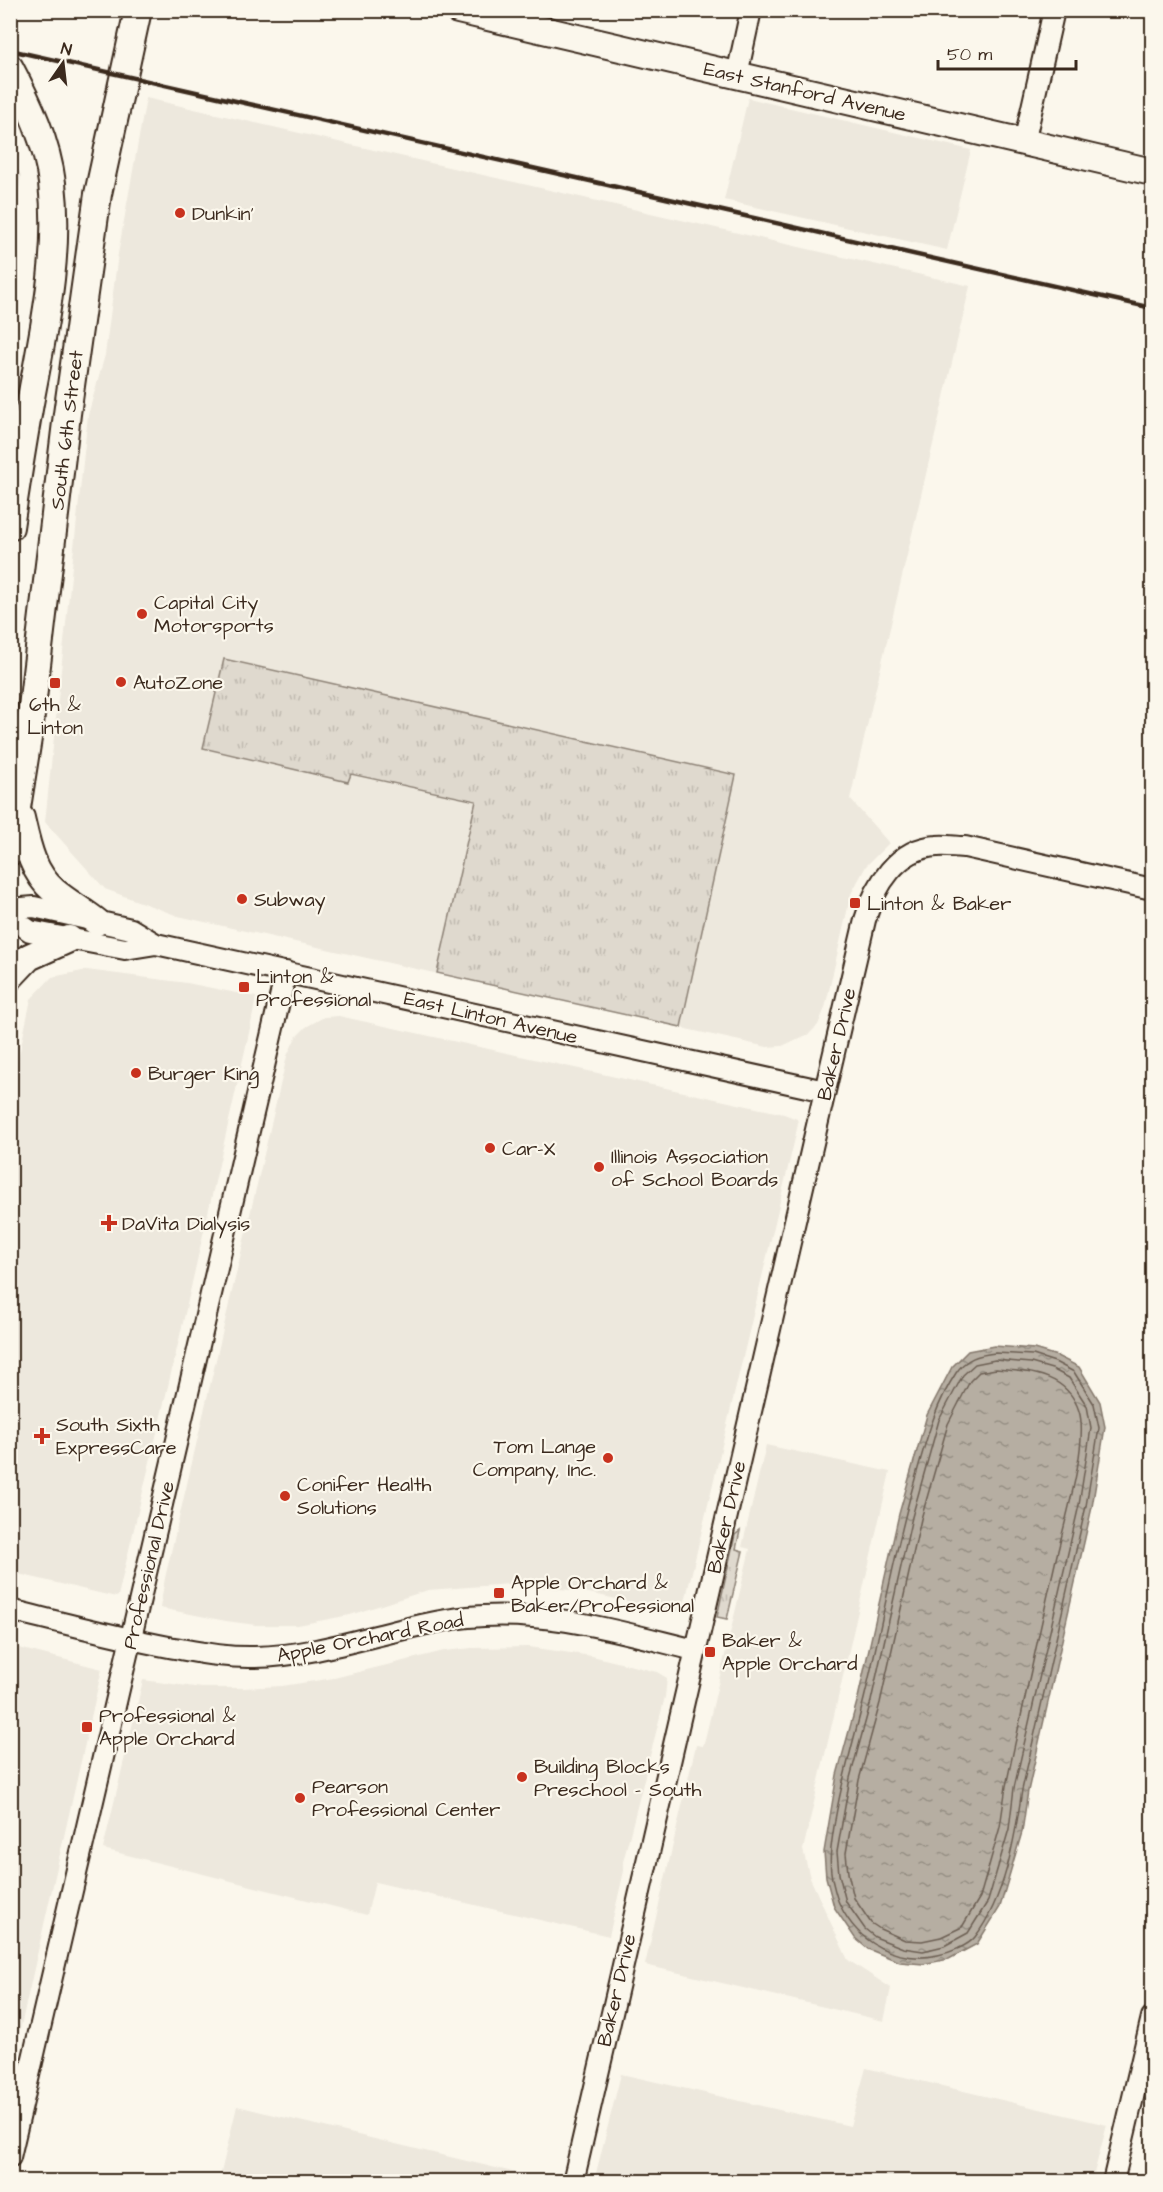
<svg xmlns="http://www.w3.org/2000/svg" width="1163" height="2192" font-family="'Architects Daughter',sans-serif">
<defs>
<pattern id="grass-tufts" width="24" height="20" patternUnits="userSpaceOnUse" patternTransform="scale(1.5)"><rect width="24" height="20" fill="#dfd9ce"/><path d="M3 7l-1-3M5 7V3M7 7l1-3M15 17l-1-3M17 17v-4M19 17l1-3" fill="none" stroke="#c0bab0"/></pattern>
<pattern id="water-ripples" width="26" height="14" patternUnits="userSpaceOnUse" patternTransform="scale(1.5)"><rect width="26" height="14" fill="#b6aea2"/><path d="M2 4q2-2 4 0t4 0M15 11q2-2 4 0t4 0" fill="none" stroke="#958e83"/></pattern>
</defs>
<rect width="100%" height="100%" fill="#fbf7ec"/>
<filter id="ink" filterUnits="userSpaceOnUse"><feTurbulence type="fractalNoise" baseFrequency=".0167" numOctaves="2"/><feDisplacementMap in="SourceGraphic" scale="12" xChannelSelector="R" yChannelSelector="G"/><feConvolveMatrix kernelMatrix="1 2 1 2 8 2 1 2 1" color-interpolation-filters="sRGB"/></filter>
<g filter="url(#ink)">
<path fill="#ede8dd" d="M146,98L970,286L850,799L889,843L866,866L851,894L825,1008L818,1025L809,1034L782,1046L767,1047L178,916L105,889L45,822L88,415L105,355L118,254Z
M748,98L971,150L947,250L724,200Z
M11,157L21,175L11,247Z
M87,970L187,983L256,997L251,1024L179,1340L118,1596L116,1597L10,1572L11,1093L31,999L52,977Z
M339,1016L784,1114L797,1119L798,1123L795,1138L683,1610L675,1612L580,1591L510,1584L428,1590L350,1615L298,1625H256L226,1621L160,1608L165,1578L287,1056L296,1037L306,1027L324,1017Z
M766,1445L890,1472L803,1850L810,1878L848,1960L891,1988L884,2021L645,1965L696,1745L703,1746L706,1735L750,1549L742,1547Z
M11,1646L102,1669L11,2070L10,1646Z
M529,1647L592,1656L657,1672L667,1678L665,1697L623,1862L624,1871L609,1936L375,1882L367,1915L103,1849L143,1680L202,1688H243L282,1686L334,1678L444,1651L472,1648Z
M866,2068L1107,2125L1092,2181H594L621,2074L850,2126Z
M237,2106L550,2181H219Z"/>
<path fill="url(#grass-tufts)" stroke="#8d8276" stroke-width="1.5" d="M224,659L736,775L681,1027L437,973L476,801L351,774L348,782L203,748Z
M740,1531L736,1549L743,1551L727,1619L717,1617L735,1535Z"/>
<path fill="url(#water-ripples)" stroke="#85796d" stroke-width="1.5" d="M994,1346L1034,1349L1057,1356L1079,1367L1100,1402L1105,1427L1092,1507L1028,1791L1022,1832L1000,1907L977,1944L949,1959L923,1964L900,1962L868,1949L855,1938L834,1907L826,1877L824,1852L837,1775L858,1698L899,1514L927,1415L952,1367L968,1351Z"/>
<g fill="none" stroke-linecap="round" stroke-linejoin="round">
<path stroke="#6c5f53" stroke-width="1.5" d="M995,1353L1033,1355L1055,1362L1074,1372L1094,1404L1099,1428L1086,1506L1022,1790C1015,1838 1005,1898 975,1937C968,1946 949,1953 938,1955C897,1964 858,1943 840,1905C836,1898 834,1887 832,1879C828,1859 832,1840 835,1820C842,1779 854,1739 864,1699C882,1626 894,1552 915,1479C926,1441 934,1407 956,1373C966,1358 978,1355 995,1353Z
M995,1360L1031,1363L1052,1369L1069,1378L1087,1406L1091,1428L1079,1505L1014,1788L1009,1829L988,1901L968,1933L944,1946L923,1951L903,1948L875,1937L865,1929L846,1902L839,1874L837,1852L850,1778L871,1701L912,1517L939,1420L963,1375L975,1364Z
M996,1369C1029,1372 1067,1373 1079,1411C1089,1442 1064,1524 1056,1559C1039,1634 1022,1710 1006,1786L1000,1827L980,1897L962,1927L941,1937L922,1941L905,1940L880,1929L871,1923L854,1898L848,1873L846,1853L859,1780L880,1703L921,1519L948,1424L970,1381L979,1372Z"/>
<defs>
<path id="minor" d="M737,75L751,10
M1024,143L1054,10
M10,909L34,907L131,929L156,944L825,1091
M10,917L30,931L125,949L156,944
M10,1610C63,1623 116,1637 169,1647C198,1652 225,1658 255,1657C327,1656 396,1625 468,1617C546,1609 620,1632 695,1650
M10,2157L286,972
M573,2182L825,1091L865,920C875,886 897,848 937,846C946,845 956,847 965,847L1152,889
M1113,2182L1152,2017"/>
<path id="major" d="M458,10L1152,172
M10,68C29,104 47,142 52,183C61,258 42,336 29,409C22,448 16,487 10,527
M21,818C27,844 32,872 54,891C67,902 83,911 97,922
M10,852L29,732L67,414L98,194L138,10
M10,977L29,957L69,939"/>
</defs>
<use href="#minor" stroke="#3b2a1e" stroke-width="24"/>
<use href="#major" stroke="#3b2a1e" stroke-width="30"/>
<use href="#minor" stroke="#fbf7ec" stroke-width="20"/>
<use href="#major" stroke="#fbf7ec" stroke-width="26"/>
<path stroke="#3b2a1e" stroke-width="4.5" d="M10,50L1152,308"/>
</g>
</g>
<g fill="#c8321e" stroke="#fbf7ec" stroke-width="2">
<circle cx="180" cy="213" r="6"/>
<circle cx="142" cy="614" r="6"/>
<circle cx="121" cy="682" r="6"/>
<rect x="49" y="677" width="12" height="12" rx="3"/>
<circle cx="242" cy="899" r="6"/>
<rect x="849" y="897" width="12" height="12" rx="3"/>
<rect x="238" y="981" width="12" height="12" rx="3"/>
<circle cx="136" cy="1073" r="6"/>
<circle cx="490" cy="1148" r="6"/>
<circle cx="599" cy="1167" r="6"/>
<path d="M106 1214h6v6h6v6h-6v6h-6v-6h-6v-6h6z"/>
<path d="M39 1427h6v6h6v6h-6v6h-6v-6h-6v-6h6z"/>
<circle cx="608" cy="1458" r="6"/>
<circle cx="285" cy="1496" r="6"/>
<rect x="493" y="1587" width="12" height="12" rx="3"/>
<rect x="704" y="1646" width="12" height="12" rx="3"/>
<rect x="81" y="1721" width="12" height="12" rx="3"/>
<circle cx="522" cy="1777" r="6"/>
<circle cx="300" cy="1798" r="6"/>
</g>
<g text-anchor="middle" stroke-width="4.5" stroke-linejoin="round" paint-order="stroke">
<g font-size="20" fill="#3b2a1e" stroke="#fbf7ec">
<text transform="translate(805 91) rotate(13)" y="7">East Stanford Avenue</text>
<text transform="translate(66 430) rotate(-83)" y="7">South 6th Street</text>
<text transform="translate(491 1017) rotate(13)" y="7">East Linton Avenue</text>
<text transform="translate(836 1044) rotate(-77)" y="7">Baker Drive</text>
<text transform="translate(726 1517) rotate(-77)" y="7">Baker Drive</text>
<text transform="translate(148 1565) rotate(-77)" y="7">Professional Drive</text>
<text transform="translate(370 1637) rotate(-11)" y="7">Apple Orchard Road</text>
<text transform="translate(616 1990) rotate(-77)" y="7">Baker Drive</text>
</g>
<g font-size="20" fill="#3b2a1e" stroke="#fbf7ec" text-anchor="start">
<text x="192" y="220">Dunkin'</text>
<text x="154" y="609">Capital City<tspan x="154" dy="23">Motorsports</tspan></text>
<text x="133" y="689">AutoZone</text>
<text x="55" y="711" text-anchor="middle">6th &amp;<tspan x="55" dy="23">Linton</tspan></text>
<text x="254" y="906">Subway</text>
<text x="867" y="910">Linton &amp; Baker</text>
<text x="256" y="983">Linton &amp;<tspan x="256" dy="23">Professional</tspan></text>
<text x="148" y="1080">Burger King</text>
<text x="502" y="1155">Car-X</text>
<text x="611" y="1163">Illinois Association<tspan x="611" dy="23">of School Boards</tspan></text>
<text x="122" y="1230">DaVita Dialysis</text>
<text x="56" y="1431">South Sixth<tspan x="56" dy="23">ExpressCare</tspan></text>
<text x="596" y="1453" text-anchor="end">Tom Lange<tspan x="596" dy="23">Company, Inc.</tspan></text>
<text x="297" y="1491">Conifer Health<tspan x="297" dy="23">Solutions</tspan></text>
<text x="511" y="1589">Apple Orchard &amp;<tspan x="511" dy="23">Baker/Professional</tspan></text>
<text x="722" y="1647">Baker &amp;<tspan x="722" dy="23">Apple Orchard</tspan></text>
<text x="99" y="1722">Professional &amp;<tspan x="99" dy="23">Apple Orchard</tspan></text>
<text x="534" y="1773">Building Blocks<tspan x="534" dy="23">Preschool - South</tspan></text>
<text x="312" y="1793">Pearson<tspan x="312" dy="23">Professional Center</tspan></text>
</g>
</g>
<rect width="1163" height="2192" fill="none" stroke="#fbf7ec" stroke-width="36"/>
<rect x="18" y="18" width="1127" height="2156" fill="none" stroke="#3b2a1e" stroke-width="2" filter="url(#ink)"/>
<g transform="translate(63 63) rotate(14)" stroke="#fbf7ec" stroke-width="4.5" paint-order="stroke">
<path d="M0-4.5L10 22L0 15L-10 22Z" fill="#3b2a1e"/>
<text y="-9" font-size="16" font-weight="bold" text-anchor="middle" fill="#3b2a1e">N</text>
</g>
<path d="M938 60v9h138v-9" fill="none" stroke="#3b2a1e" stroke-width="3"/>
<text x="947" y="60" font-size="18" fill="#3b2a1e" stroke="#fbf7ec" stroke-width="4.5" paint-order="stroke">50 m</text>
</svg>
